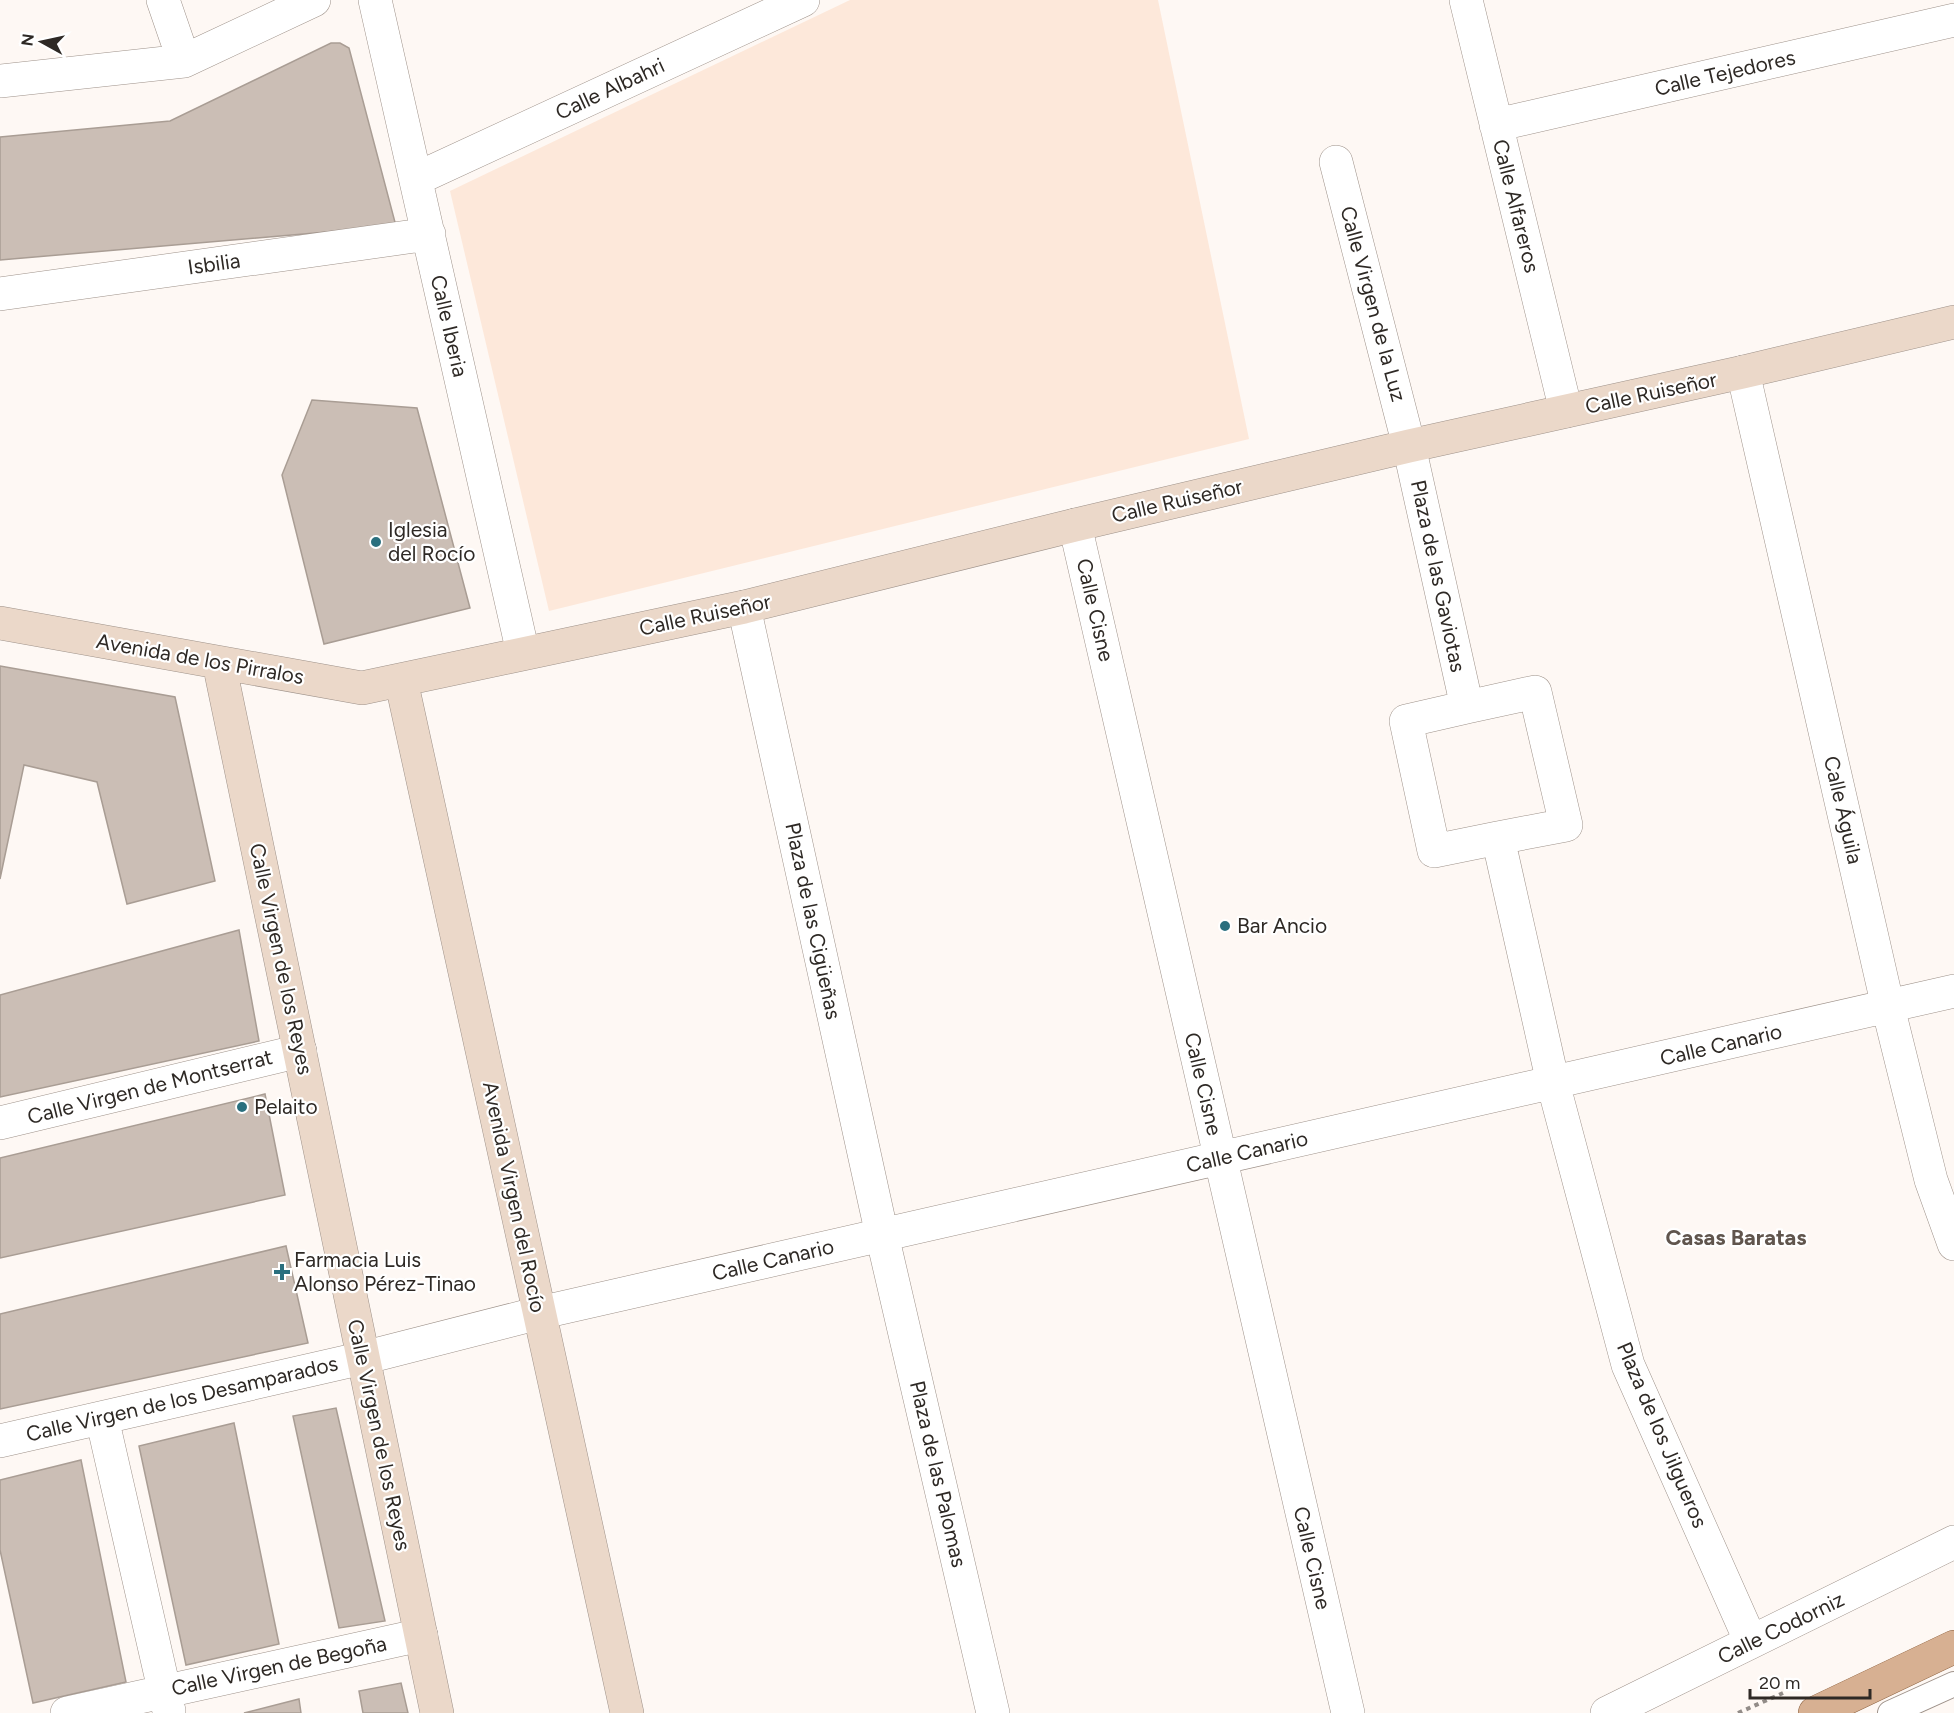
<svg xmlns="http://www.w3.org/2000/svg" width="1954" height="1713" font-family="Figtree,sans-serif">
<rect width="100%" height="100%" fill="#fef8f4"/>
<path fill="#fde8da" d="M850,0H1158L1249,439L549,611L450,191Z"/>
<path fill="#cbbeb5" stroke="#a99d94" stroke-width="1.5" d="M331,43H340L349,48L396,226L0,260V137L170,121Z
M312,400L417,408L470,608L324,644L282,475Z
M0,666L175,697L215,881L127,904L97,782L24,765L0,879Z
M239,930L259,1041L0,1097V995Z
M265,1094L285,1195L0,1258V1158Z
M286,1246L308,1343L0,1409V1314Z
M336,1408L385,1621L339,1628L293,1416Z
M234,1423L279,1644L186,1665L139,1446Z
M81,1460L126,1682L33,1703L0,1550V1480Z
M401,1683L408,1713H363L359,1691Z
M299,1699L301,1713H244Z"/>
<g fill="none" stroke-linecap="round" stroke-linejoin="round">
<defs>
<path id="lane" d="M1890,1713L1954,1684"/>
<path id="street" d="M163,0L184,61
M375,0L523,653
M1466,0L1566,411
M0,81L184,61L314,0
M1496,125L1954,20
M1336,162L1409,446L1467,707L1406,721L1434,851L1498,838
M416,179L803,0
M0,294L429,234
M1743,372L1888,1007L1931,1180L1954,1244
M1075,525L1348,1713
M744,607L882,1235L993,1713
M1467,707L1535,692L1566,825L1498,838L1553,1083L1628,1365L1751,1642
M0,1123L300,1051
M102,1418L169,1711
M0,1441L363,1358L539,1313L1954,991
M67,1713L421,1635
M1607,1713L1954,1542"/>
<path id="secondary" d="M0,623L362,688L744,607L1075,525L1409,446L1743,372L1954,322
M219,663L437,1713
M401,680L627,1713"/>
<path id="primary" d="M1815,1713L1954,1647"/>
</defs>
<use href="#lane" stroke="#9e928a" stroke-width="26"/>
<use href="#street" stroke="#9e928a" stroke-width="34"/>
<use href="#secondary" stroke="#9e928a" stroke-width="34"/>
<use href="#primary" stroke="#8a5f3d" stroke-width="34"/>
<path stroke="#928c88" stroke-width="4" stroke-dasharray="4.5 4.5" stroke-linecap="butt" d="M1738,1713L1783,1693"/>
<use href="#lane" stroke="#fff" stroke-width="24"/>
<use href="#street" stroke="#fff" stroke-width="33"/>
<use href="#secondary" stroke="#ebd8c9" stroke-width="33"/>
<use href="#primary" stroke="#d7b092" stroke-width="33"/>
</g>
<g fill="#2a6f7e" stroke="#fff" stroke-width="2">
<circle cx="376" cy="542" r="6"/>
<circle cx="1225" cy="926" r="6"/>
<circle cx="242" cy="1107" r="6"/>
<path d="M279 1263h6v6h6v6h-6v6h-6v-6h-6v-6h6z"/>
</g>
<g text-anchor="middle" stroke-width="4.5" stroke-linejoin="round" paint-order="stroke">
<g font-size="21" fill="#2e2925" stroke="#fff">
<text transform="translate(1725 73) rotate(-13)" y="7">Calle Tejedores</text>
<text transform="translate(610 89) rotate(-25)" y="7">Calle Albahri</text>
<text transform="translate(1516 206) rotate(76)" y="7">Calle Alfareros</text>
<text transform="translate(214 264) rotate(-8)" y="7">Isbilia</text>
<text transform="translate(1373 304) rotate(75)" y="7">Calle Virgen de la Luz</text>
<text transform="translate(449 326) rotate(77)" y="7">Calle Iberia</text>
<text transform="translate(1651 393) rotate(-12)" y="7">Calle Ruiseñor</text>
<text transform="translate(1177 501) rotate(-13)" y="7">Calle Ruiseñor</text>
<text transform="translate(1438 576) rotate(78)" y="7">Plaza de las Gaviotas</text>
<text transform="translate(1095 610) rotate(77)" y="7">Calle Cisne</text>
<text transform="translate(705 615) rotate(-12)" y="7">Calle Ruiseñor</text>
<text transform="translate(200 659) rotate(10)" y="7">Avenida de los Pirralos</text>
<text transform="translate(1843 810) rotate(77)" y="7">Calle Águila</text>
<text transform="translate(813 921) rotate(78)" y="7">Plaza de las Cigüeñas</text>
<text transform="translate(281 959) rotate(78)" y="7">Calle Virgen de los Reyes</text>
<text transform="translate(1721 1045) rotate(-13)" y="7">Calle Canario</text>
<text transform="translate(1203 1084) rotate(77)" y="7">Calle Cisne</text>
<text transform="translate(150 1087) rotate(-14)" y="7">Calle Virgen de Montserrat</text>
<text transform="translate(1247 1152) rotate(-13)" y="7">Calle Canario</text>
<text transform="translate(514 1197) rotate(78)" y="7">Avenida Virgen del Rocío</text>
<text transform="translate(773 1260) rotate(-13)" y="7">Calle Canario</text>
<text transform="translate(182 1399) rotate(-13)" y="7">Calle Virgen de los Desamparados</text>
<text transform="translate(379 1435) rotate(78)" y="7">Calle Virgen de los Reyes</text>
<text transform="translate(1662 1435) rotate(67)" y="7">Plaza de los Jilgueros</text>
<text transform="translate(938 1474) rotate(77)" y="7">Plaza de las Palomas</text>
<text transform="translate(1312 1558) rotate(77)" y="7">Calle Cisne</text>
<text transform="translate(1781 1628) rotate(-26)" y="7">Calle Codorniz</text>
<text transform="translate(279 1666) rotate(-12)" y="7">Calle Virgen de Begoña</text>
</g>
<g font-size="21" fill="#2e2925" stroke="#fff" text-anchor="start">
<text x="388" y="537">Iglesia<tspan x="388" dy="24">del Rocío</tspan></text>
<text x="1237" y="933">Bar Ancio</text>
<text x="254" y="1114">Pelaito</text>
<text x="294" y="1267">Farmacia Luis<tspan x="294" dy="24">Alonso Pérez-Tinao</tspan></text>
</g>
<g font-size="22" font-weight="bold" fill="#60554d" stroke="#fff">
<text x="1736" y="1245">Casas Baratas</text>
</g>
</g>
<g transform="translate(42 42) rotate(278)" stroke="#ffffff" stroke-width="4.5" paint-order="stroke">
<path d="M0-4.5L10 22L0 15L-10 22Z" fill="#2e2925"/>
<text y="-9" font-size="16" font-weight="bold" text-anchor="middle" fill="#2e2925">N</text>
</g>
<path d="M1750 1689v9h120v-9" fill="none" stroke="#2e2925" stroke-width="3"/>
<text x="1759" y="1689" font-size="18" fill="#2e2925" stroke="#ffffff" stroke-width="4.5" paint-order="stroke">20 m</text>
</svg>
